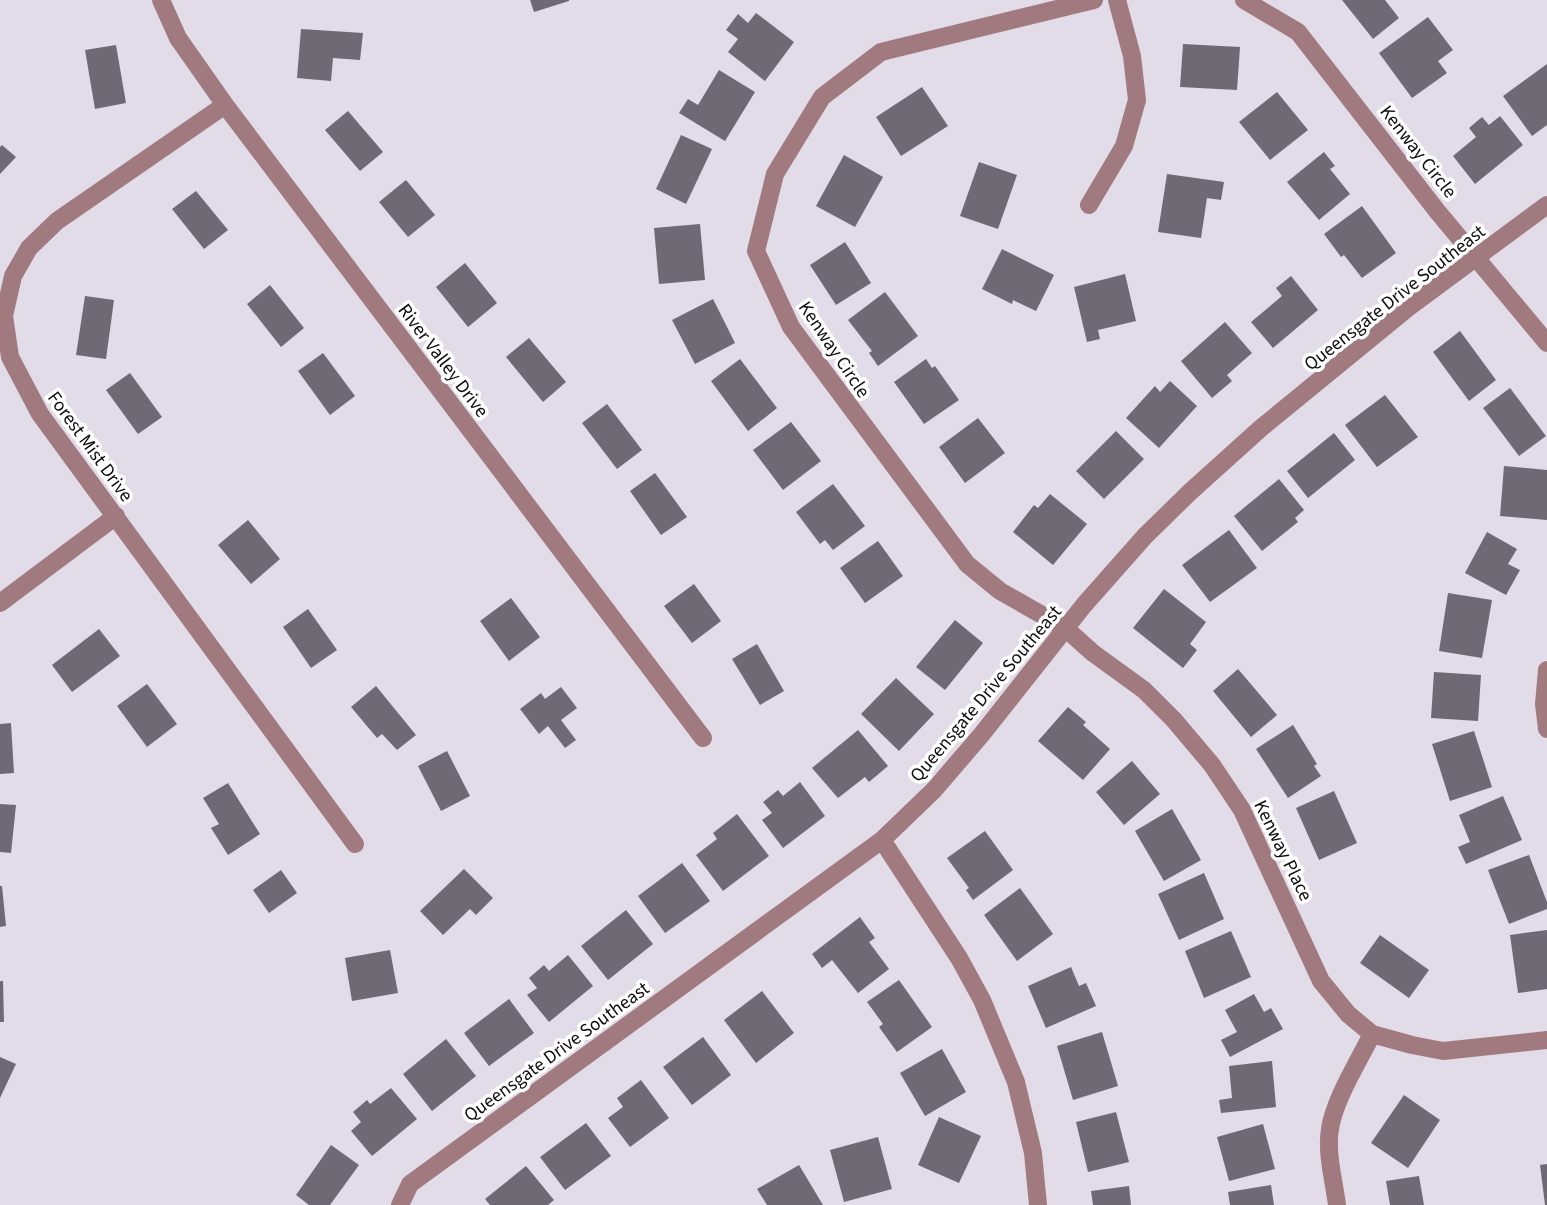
<svg xmlns="http://www.w3.org/2000/svg" width="1547" height="1205" font-family="'Source Sans 3',sans-serif">
<rect width="100%" height="100%" fill="#e2dbe8"/>
<path fill="#6f6974" d="M530,0H569V1L534,12Z
M1342,0H1385L1399,18L1373,39Z
M756,13L794,42L765,81L728,52L738,39L726,30L738,14L748,23Z
M1428,17L1453,50L1438,61L1447,73L1412,98L1379,53Z
M301,29L363,33L360,60L333,58L331,81L297,78Z
M1183,44L1240,47L1237,90L1180,87Z
M116,45L126,103L95,109L85,50Z
M1547,64V125L1532,136L1503,96Z
M719,70L755,92L725,141L679,113L688,99L698,105Z
M922,87L948,126L901,156L876,117Z
M1277,92L1308,130L1270,160L1239,122Z
M348,111L383,152L360,171L325,130Z
M1500,116L1523,145L1475,184L1453,156L1476,137L1469,128L1482,117L1489,125Z
M681,135L712,149L686,204L656,189Z
M2,145L16,157L0,174V147Z
M1324,152L1335,166L1330,169L1350,194L1319,220L1287,182Z
M844,155L883,177L855,227L816,206Z
M979,162L1017,175L998,229L960,216Z
M1167,174L1224,182L1221,200L1207,198L1201,238L1158,232Z
M406,180L435,215L408,237L379,202Z
M196,191L228,230L204,249L172,209Z
M1362,206L1396,253L1362,278L1344,255L1341,257L1324,234Z
M700,224L705,280L659,284L654,228Z
M845,242L871,283L836,305L810,265Z
M1002,249L1054,275L1036,311L1013,300L1012,304L982,289Z
M465,263L497,303L468,327L436,287Z
M1125,274L1136,321L1098,330L1100,339L1087,342L1074,287Z
M1291,276L1318,310L1273,348L1251,322L1282,296L1276,288Z
M270,285L304,328L281,347L247,304Z
M885,292L918,336L878,366L869,353L872,351L848,320Z
M85,296L114,300L106,359L76,355Z
M713,299L735,343L695,364L672,320Z
M1225,322L1252,353L1227,375L1232,381L1212,398L1181,361Z
M1460,331L1496,380L1469,401L1433,352Z
M529,338L566,382L543,402L506,357Z
M323,353L355,396L330,415L298,371Z
M740,359L777,408L748,431L711,381Z
M926,359L932,368L935,366L959,400L924,424L894,382Z
M130,373L162,417L138,434L106,390Z
M1170,381L1197,406L1159,448L1126,418L1155,386L1160,392Z
M1510,388L1546,436L1519,456L1483,408Z
M1385,395L1418,437L1377,467L1345,425Z
M607,404L642,450L617,469L582,423Z
M978,418L1005,453L965,483L939,447Z
M791,422L821,461L783,490L753,450Z
M1116,431L1144,459L1104,499L1076,471Z
M1334,433L1355,460L1308,498L1287,471Z
M1504,466L1547,470V520L1500,516Z
M655,473L687,517L661,535L630,491Z
M1279,479L1304,510L1295,518L1298,522L1262,551L1234,516Z
M833,484L865,526L833,550L825,540L820,544L796,512Z
M1050,494L1087,524L1053,565L1013,532L1034,505L1038,508Z
M248,520L280,559L251,584L218,545Z
M1229,530L1257,568L1210,602L1182,565Z
M1487,532L1517,549L1508,564L1520,570L1506,595L1465,573Z
M878,541L903,576L865,603L840,568Z
M694,584L721,621L692,643L664,606Z
M1164,589L1206,622L1190,644L1197,650L1183,668L1133,628Z
M1448,593L1492,600L1482,658L1439,651Z
M511,598L540,637L509,661L480,621Z
M308,609L337,650L311,668L283,627Z
M955,620L983,643L945,690L916,667Z
M99,629L120,656L72,692L52,665Z
M757,644L784,691L760,705L732,659Z
M1238,669L1277,715L1251,737L1213,691Z
M1434,672L1481,675L1478,721L1431,718Z
M896,678L934,714L899,751L861,714Z
M147,684L177,724L147,747L117,706Z
M376,686L416,735L397,750L382,734L377,738L351,707Z
M561,687L577,708L561,720L576,740L565,748L548,726L539,734L520,709L541,693L545,699Z
M1068,707L1086,722L1083,725L1110,749L1083,780L1038,741Z
M11,723L14,773L0,774V724Z
M1293,725L1317,764L1314,766L1321,776L1288,798L1256,749Z
M858,730L888,766L869,782L865,777L838,798L812,768Z
M1474,731L1492,787L1450,801L1432,744Z
M447,751L470,796L441,811L418,766Z
M1132,761L1160,794L1124,825L1096,792Z
M800,782L825,816L783,848L762,820L772,813L763,802L778,790L783,796Z
M228,783L260,834L228,855L211,828L219,824L203,798Z
M1334,791L1357,843L1319,860L1296,808Z
M1503,796L1522,840L1466,864L1458,847L1470,842L1459,815Z
M0,804L16,805L11,853L0,852Z
M1172,809L1201,860L1164,881L1135,831Z
M737,814L769,856L723,891L696,855L717,839L713,833Z
M985,831L1013,870L973,900L966,890L969,888L947,858Z
M1529,855L1547,902V909L1509,924L1488,870Z
M682,863L710,901L665,933L638,896Z
M464,869L493,898L476,915L470,909L443,935L420,911Z
M281,870L297,893L269,913L253,890Z
M1204,873L1224,919L1179,940L1158,894Z
M0,886H2L6,926L0,927Z
M1020,888L1053,934L1017,961L984,915Z
M626,910L653,944L608,980L581,946Z
M860,917L875,938L869,942L889,969L858,993L832,960L822,968L812,954Z
M1547,930V989L1518,993L1510,935Z
M1231,931L1251,977L1204,998L1185,951Z
M1380,935L1429,970L1409,998L1360,963Z
M390,950L398,993L352,1001L345,958Z
M568,955L593,986L549,1022L527,995L537,988L529,978L544,965L549,971Z
M1071,967L1079,986L1086,983L1096,1006L1046,1028L1028,986Z
M899,980L932,1027L897,1052L879,1027L883,1024L867,1002Z
M0,981H3L4,1022H0Z
M762,991L794,1033L756,1063L724,1020Z
M1254,994L1264,1012L1271,1008L1283,1029L1230,1057L1221,1040L1237,1032L1225,1010Z
M509,999L534,1033L489,1066L464,1033Z
M1102,1032L1118,1086L1073,1100L1057,1046Z
M703,1037L731,1075L692,1105L663,1067Z
M446,1039L476,1076L432,1111L403,1074Z
M942,1049L966,1092L925,1116L900,1073Z
M0,1057L16,1064L0,1098Z
M1272,1061L1276,1107L1221,1113L1219,1100L1232,1098L1229,1066Z
M641,1080L669,1118L630,1147L608,1118L623,1107L617,1098Z
M391,1088L417,1119L372,1156L351,1131L361,1122L353,1112L367,1100L370,1104Z
M1404,1095L1440,1120L1408,1168L1371,1143Z
M1116,1112L1129,1162L1088,1172L1076,1122Z
M939,1117L981,1136L959,1183L918,1165Z
M586,1123L611,1156L565,1190L540,1157Z
M1263,1124L1275,1169L1229,1181L1217,1137Z
M878,1137L892,1189L844,1202L830,1150Z
M331,1145L359,1165L330,1205H309L296,1195Z
M1547,1164V1205H1545L1540,1165Z
M799,1165L823,1205H767L757,1189Z
M526,1166L554,1200L548,1205H490L485,1199Z
M1419,1176L1424,1205H1390L1386,1181Z
M1271,1185L1274,1205H1230L1228,1192Z
M1129,1186L1131,1205H1093L1091,1191Z"/>
<g fill="none" stroke-linecap="round" stroke-linejoin="round">
<path stroke="#a07a7f" stroke-width="18" d="M161,0L178,38L225,105L703,738
M1094,0L881,52L822,97L775,174L756,251L791,327L967,564L1000,591L1065,628L1093,653L1144,690L1174,720L1212,765L1242,810L1321,981L1348,1014L1372,1034L1412,1045L1443,1051L1547,1040
M1244,0L1298,32L1437,211L1547,343
M225,105L57,221L29,248L13,276L4,316L10,357L40,414L355,844
M1089,205L1124,146L1137,100L1132,56L1117,0
M0,603L116,516
M1547,670L1544,704L1547,729
M882,840L959,958L982,1000L1016,1082L1033,1153L1038,1205
M400,1205L410,1184L882,840L934,790L982,734L1084,605L1145,536L1190,492L1261,428L1409,307L1547,205
M1337,1205C1334,1181 1326,1153 1330,1129C1334,1100 1359,1061 1372,1034"/>
</g>
<g text-anchor="middle" stroke-width="7" stroke-linejoin="round" paint-order="stroke">
<g font-size="19" fill="#0d0b0f" stroke="#fff">
<text transform="translate(1419 151) rotate(52)" y="7">Kenway Circle</text>
<text transform="translate(1394 297) rotate(-38)" y="7">Queensgate Drive Southeast</text>
<text transform="translate(835 349) rotate(56)" y="7">Kenway Circle</text>
<text transform="translate(444 360) rotate(53)" y="7">River Valley Drive</text>
<text transform="translate(91 446) rotate(54)" y="7">Forest Mist Drive</text>
<text transform="translate(985 693) rotate(-50)" y="7">Queensgate Drive Southeast</text>
<text transform="translate(1284 850) rotate(64)" y="7">Kenway Place</text>
<text transform="translate(556 1051) rotate(-36)" y="7">Queensgate Drive Southeast</text>
</g>
</g>
</svg>
